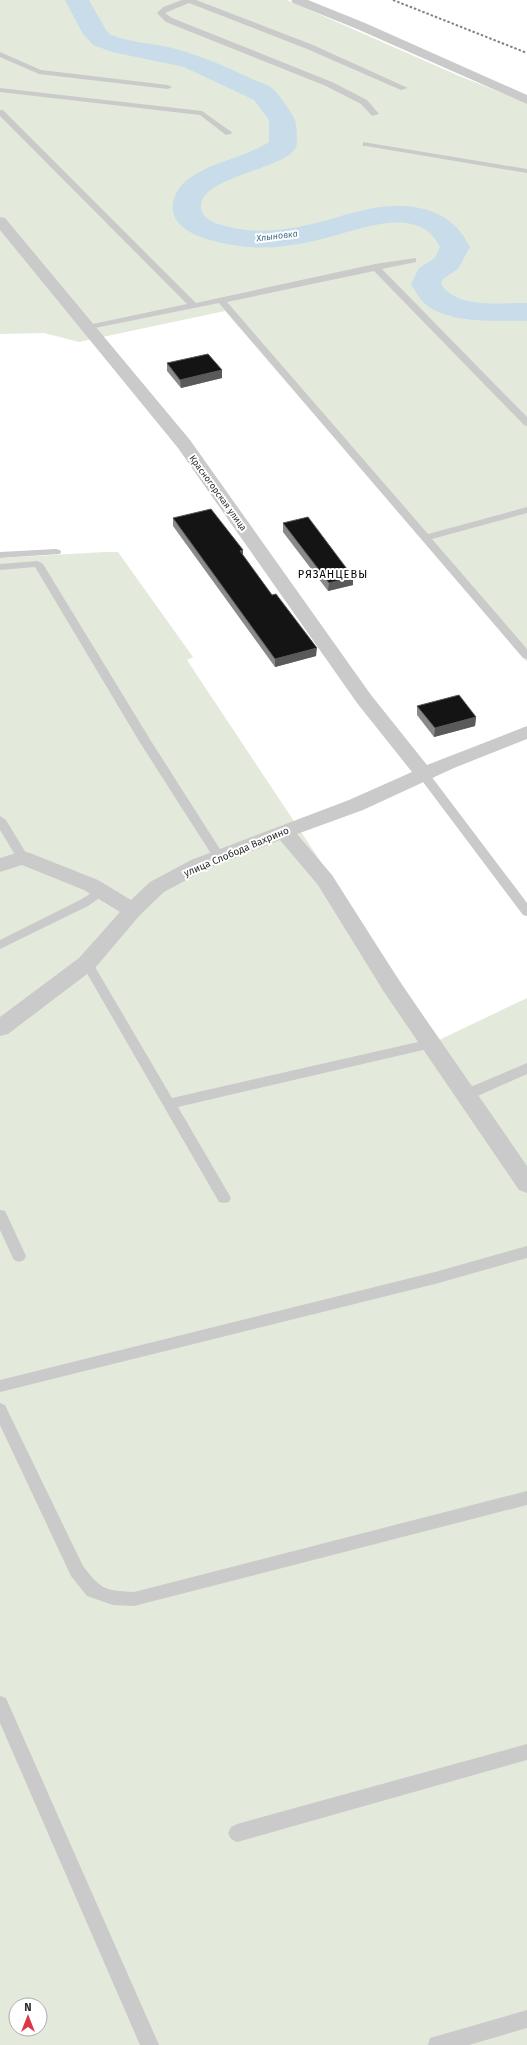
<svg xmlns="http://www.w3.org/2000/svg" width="527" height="2045" font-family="'Fira Sans',sans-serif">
<rect width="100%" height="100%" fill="#fff"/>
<path fill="#e3eadb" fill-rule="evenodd" d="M0,0H287L457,75L527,103V662L225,311L79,342L44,333L0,334Z
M105,552H118L193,657L187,660L439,1040L527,998V2045H0V558ZM16,2005H40V2029H16Z"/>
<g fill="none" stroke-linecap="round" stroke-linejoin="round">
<path fill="#c8dde9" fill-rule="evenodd" d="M65,0H89L106,30L111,35C129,42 149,43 168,47C197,54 222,65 248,77C255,81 265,83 272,88C277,92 293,114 295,120C297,126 297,136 297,143C296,169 201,174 201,206C201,220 219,225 230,227C256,234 286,230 312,224C350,215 383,199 424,209C446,215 459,226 470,247L458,269L443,279L441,284C458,310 501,302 527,303V321C496,320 447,325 423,302C418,297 415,290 411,284L419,268L435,258L440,247C421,207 369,226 337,235C320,240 302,244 284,246C256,250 230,246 203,238C190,233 176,226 173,211C171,200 178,187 187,180C210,162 244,158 269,142V120L254,100L184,67L112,52L93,45L83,34Z"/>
<path fill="#cacaca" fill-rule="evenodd" d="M182,0H196L313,45L408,88L401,90L307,49L189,3L165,13L172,18L332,82L367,100L379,114L372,116L361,104L326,86L166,22L157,13L163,7Z
M0,52L41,70L168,85L172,87L168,89L39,74L0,57Z
M0,88L202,111L233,133L226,135L200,115L0,92Z
M0,110H3L196,303L375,264L416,258V262L382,269L527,417V426L524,425L374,271L227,302L428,534L527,507V513L432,539L527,649V659L523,658L219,303L85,330L83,328L88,325L187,304L0,116Z
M363,142L527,169V173L366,146H363Z
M56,549L60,550L61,552L60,554L0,558V552Z
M38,561L43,564L151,741L225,857L223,860H215L139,741L35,567L0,570V564Z
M424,771L428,772L527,903V916L523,915L420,778L418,775Z
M0,816L6,820L29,858L27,861H19L17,858L0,830Z
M101,887L107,891L105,894L88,906L0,949V940L80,900Z
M87,959L91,960L172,1098L431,1039L436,1041L438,1044L436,1047L178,1107L231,1198L229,1202L224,1203L219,1202L81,963L83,960Z
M527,1063V1074L471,1099L466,1100L461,1099L459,1095L461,1091Z
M0,1210L5,1211L7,1215L26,1256L24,1260L19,1262L14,1260L12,1256L0,1230Z
M527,1246V1258L435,1284L0,1392V1380L435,1272Z
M0,1403L5,1405L83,1566C102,1590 103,1590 134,1592L527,1491V1505L134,1606L113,1605L87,1596L71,1576L0,1425Z
M0,1696L6,1698L159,2045H140L0,1723Z
M527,1744V1760L237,1842L231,1839L228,1833L231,1827L237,1824Z
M527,2010V2028L469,2045H428L430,2038L437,2036Z"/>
<path fill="#cacaca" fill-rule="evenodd" d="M291,0H308L365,23L527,95V104L357,29L293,3Z
M0,217L5,218L190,440L371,695L427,765L527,726V739L454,768L363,810L297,834L332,875L400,982L527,1166V1193L519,1190L384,992L318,885L280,840L205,870L164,892L140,915L95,968L8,1034L0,1036V1017L79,958L120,912L84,890L22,865L0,872V858L23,851L30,853L98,880L131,900L150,882L191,860L349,800L412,772L357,703L178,448L0,230Z"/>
<path stroke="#828282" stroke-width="2" stroke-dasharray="2.5 2" stroke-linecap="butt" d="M393,0L527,53"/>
</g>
<path fill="#8a8a8a" d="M167,363L222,370V378L181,388L167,371Z
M173,518L243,550V556L316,656L275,667L173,526Z
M283,523L353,585L328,591L283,532Z
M417,706L476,717L475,726L434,737L417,715Z"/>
<path fill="#5a5a5a" d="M222,370V378L181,388L180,380Z
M243,550V559L240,551Z
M353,577V585L328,591L329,583Z
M317,648L316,656L275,667V659Z
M476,717L475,726L434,737L435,728Z"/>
<path fill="#141414" stroke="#5a5a5a" d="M208,354L222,370L180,380L167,363Z
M211,509L243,550L240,551L272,595L276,594L317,648L275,659L173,518Z
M308,517L353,577L329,583L283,523Z
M459,695L476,717L435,728L417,706Z"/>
<g text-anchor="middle" stroke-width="4" stroke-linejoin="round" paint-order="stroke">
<g font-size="9" font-style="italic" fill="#3f6f8a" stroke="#fff">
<text transform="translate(277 236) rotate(-7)" y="3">Хлыновка</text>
</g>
<g font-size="9" fill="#2d2d2d" stroke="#fff">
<text transform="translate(218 493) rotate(54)" y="3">Красногорская улица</text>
</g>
<g font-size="10" fill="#2d2d2d" stroke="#fff">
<text transform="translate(236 851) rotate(-23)" y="4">улица Слобода Вахрино</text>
</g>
<g font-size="11" letter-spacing="1" fill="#000" stroke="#fff">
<text x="333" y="578">РЯЗАНЦЕВЫ</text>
</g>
</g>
<g transform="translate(28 2017)"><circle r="19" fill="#ffffff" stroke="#ababab"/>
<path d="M0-3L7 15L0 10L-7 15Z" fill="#dc3747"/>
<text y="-6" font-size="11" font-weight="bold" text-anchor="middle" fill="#2d2d2d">N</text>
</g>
</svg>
